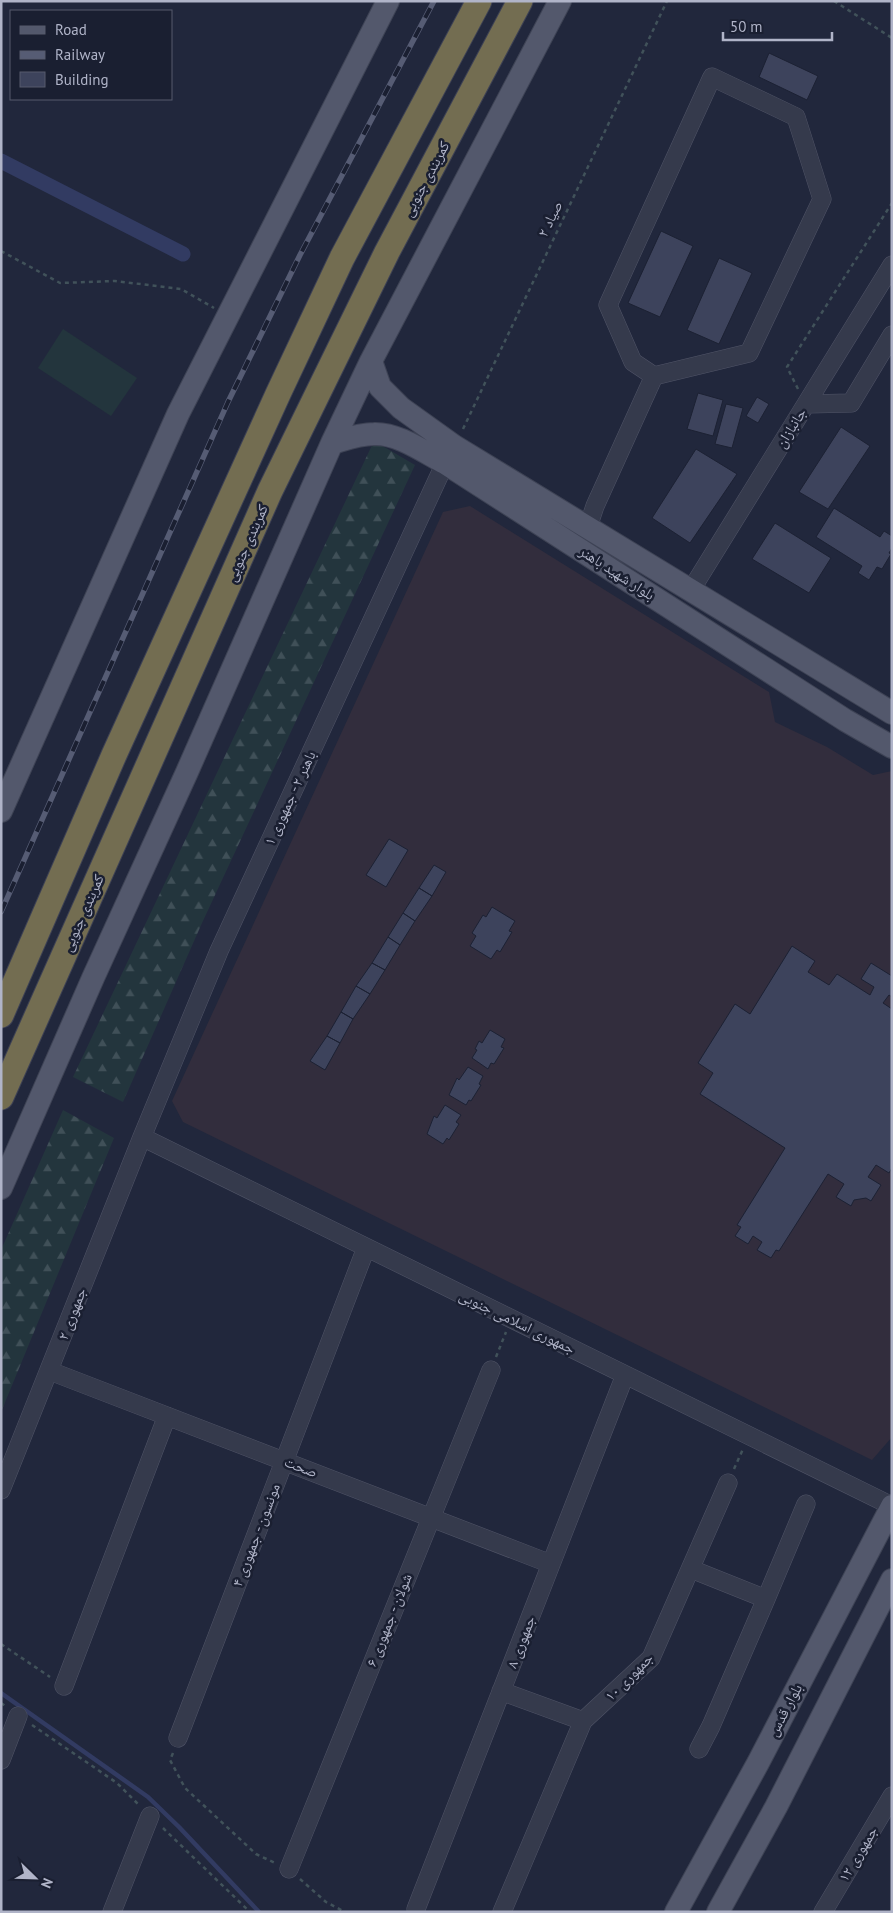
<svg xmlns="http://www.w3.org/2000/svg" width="893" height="1913" font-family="'PT Sans','Noto Naskh Arabic',sans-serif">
<defs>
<pattern id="forest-firs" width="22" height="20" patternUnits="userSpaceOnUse" patternTransform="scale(1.25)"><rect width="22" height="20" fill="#23353d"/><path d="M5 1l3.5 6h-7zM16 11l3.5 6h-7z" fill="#405058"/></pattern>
</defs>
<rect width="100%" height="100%" fill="#21273c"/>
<path fill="#322d3d" d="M470,506L769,692L775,722L827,747L873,775L892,771V1437L872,1460L183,1122L172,1101L443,512Z"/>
<path fill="#23353d" d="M63,329L137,378L111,416L38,368Z"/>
<path fill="url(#forest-firs)" d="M374,441L415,465L202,923L123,1102L73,1077Z
M63,1110L114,1138L1,1412V1250Z"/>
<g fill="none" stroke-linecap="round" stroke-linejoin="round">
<path stroke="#323b62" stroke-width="4.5" d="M1,1693L148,1797L179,1827L259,1912"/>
<path stroke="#323b62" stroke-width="15" d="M1,161L183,254"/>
</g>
<path fill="#3d435c" stroke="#1c2133" d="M769,53L818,76L807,100L759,77Z
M661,231L693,246L660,317L628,303Z
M719,258L752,273L719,344L687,330Z
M698,393L723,400L713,436L687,429Z
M757,397L769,404L758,423L746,416Z
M726,404L743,408L732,448L715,444Z
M841,427L870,446L828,509L799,492Z
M696,449L737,474L690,543L652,518Z
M834,508L880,537L884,531L892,536V548L889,553L891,554L882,569L877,567L869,580L858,573L862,566L816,537Z
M775,523L831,558L809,593L752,559Z
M389,839L408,850L386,887L366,875Z
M434,865L446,872L432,896L419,888Z
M419,888L432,896L415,921L403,913Z
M492,907L515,921L509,931L512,932L500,952L497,950L491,959L470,946L476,936L472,933L483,915L486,917Z
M403,913L415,921L400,945L388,937Z
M388,937L400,945L385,970L372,963Z
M792,946L815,961L808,972L829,985L837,974L870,995L874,987L861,979L871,963L892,976V997L889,995L883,1003L892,1009V1168L889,1173L876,1165L868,1177L881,1185L871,1201L866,1198L854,1200L851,1206L836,1197L844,1184L828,1174L779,1251L776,1250L771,1258L757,1250L762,1242L753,1236L748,1244L735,1236L741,1227L737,1225L785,1148L700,1094L713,1073L698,1063L735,1004L750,1014Z
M372,963L385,970L370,994L356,986Z
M356,986L370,994L353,1019L341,1012Z
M341,1012L353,1019L340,1043L327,1036Z
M490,1030L505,1039L501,1047L504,1048L494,1064L491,1063L488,1069L472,1058L477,1050L475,1049L479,1041L482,1043Z
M327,1036L340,1043L325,1070L310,1061Z
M468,1067L483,1076L479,1084L481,1085L471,1101L469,1100L466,1105L449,1095L457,1078L459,1080Z
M445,1105L461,1115L456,1122L459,1124L449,1140L447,1138L443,1144L427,1134L434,1116L437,1118Z"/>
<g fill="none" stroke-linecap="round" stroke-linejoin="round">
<defs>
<path id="minor" d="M806,404L851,403L892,335
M588,527L595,506L654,376L749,353L822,199L796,117L712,77L608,305L633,362L654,376
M691,590L892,265
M142,1137L892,1506
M50,1371L551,1564
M1,1490L142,1137L219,951L445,463
M691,1569L766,1599
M64,1686L167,1416
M501,1691L583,1721
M178,1738L366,1248
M699,1749L711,1726L766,1599L806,1504
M1,1760L18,1716
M289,1869L491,1370
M416,1909L625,1375
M112,1912L150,1816
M502,1912L583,1721L651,1658L728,1483
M823,1912L892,1796"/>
<path id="major" d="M371,361L380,387L401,408L454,446L892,713
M332,443C346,439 359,434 374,434C398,433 424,452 445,463L845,720L892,747
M1,811L178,414L388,1
M1,1188L93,978L187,772L332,443L371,361L560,1
M676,1912L758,1763L892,1506
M718,1912L776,1807L892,1580"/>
<path id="highway" d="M1,1015L114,755L278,394L342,258L479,1
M1,1097L270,491L387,252L520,1"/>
</defs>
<use href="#minor" stroke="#505467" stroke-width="19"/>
<use href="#major" stroke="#3e4355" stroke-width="24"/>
<use href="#highway" stroke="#3d4154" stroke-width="27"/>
<path stroke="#41525a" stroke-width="2.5" stroke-dasharray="4 4" stroke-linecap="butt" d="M834,1L892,38
M1,251L60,283L115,281L181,289L214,308
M798,389L787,367L892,203
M463,429L667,1
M496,1357L506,1332
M734,1469L743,1449
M1,1644L50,1677
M1,1703L7,1707
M32,1725L117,1783L139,1805
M173,1753L170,1760L185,1788L256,1854L275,1863
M163,1828L250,1912
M300,1879L326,1902L345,1912"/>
<use href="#minor" stroke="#353a4c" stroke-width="18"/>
<use href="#major" stroke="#53586c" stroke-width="22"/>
<use href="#highway" stroke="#736d51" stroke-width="25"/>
<defs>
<path id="rail" d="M1,912L228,402L300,255L434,1"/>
</defs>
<use href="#rail" stroke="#565c74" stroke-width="5.5"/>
<use href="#rail" stroke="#1a1f31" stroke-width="4" stroke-dasharray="11" stroke-linecap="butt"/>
</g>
<g text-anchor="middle" stroke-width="5" stroke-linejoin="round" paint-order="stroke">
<g font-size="15" fill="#b0b4c8" stroke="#1a1f31">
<text transform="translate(426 179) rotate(-62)" y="5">کمربندی جنوبی</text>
<text transform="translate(550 219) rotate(-64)" y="5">صیاد ۲</text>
<text transform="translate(791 428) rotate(-58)" y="5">جانبازان</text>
<text transform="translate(247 543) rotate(-66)" y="5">کمربندی جنوبی</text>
<text transform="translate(617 573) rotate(33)" y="5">بلوار شهید باهنر</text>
<text transform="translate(290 798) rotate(-65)" y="5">باهنر ۲ - جمهوری ۱</text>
<text transform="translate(83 913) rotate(-66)" y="5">کمربندی جنوبی</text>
<text transform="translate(72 1314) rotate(-69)" y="5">جمهوری ۲</text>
<text transform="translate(517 1322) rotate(26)" y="5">جمهوری اسلامی جنوبی</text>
<text transform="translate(301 1467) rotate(21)" y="5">صحت</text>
<text transform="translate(256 1535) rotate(-69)" y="5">مونسون - جمهوری ۴</text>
<text transform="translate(389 1620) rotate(-68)" y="5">شولان - جمهوری ۶</text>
<text transform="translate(521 1642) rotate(-69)" y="5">جمهوری ۸</text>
<text transform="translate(629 1677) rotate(-45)" y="5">جمهوری ۱۰</text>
<text transform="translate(785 1710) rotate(-62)" y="5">بلوار قدس</text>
<text transform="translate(858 1854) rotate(-59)" y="5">جمهوری ۱۲</text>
</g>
</g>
<rect width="893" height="1913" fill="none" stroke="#b0b4c8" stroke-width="5"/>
<rect x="10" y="10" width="162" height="90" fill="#1a1f31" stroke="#565b6d"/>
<rect x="20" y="26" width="25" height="8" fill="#53586c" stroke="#565b6d"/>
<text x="55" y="35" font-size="15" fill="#b0b4c8">Road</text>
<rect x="20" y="51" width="25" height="8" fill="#565c74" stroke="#565b6d"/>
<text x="55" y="60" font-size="15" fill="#b0b4c8">Railway</text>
<rect x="20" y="72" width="25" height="15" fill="#3d435c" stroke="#565b6d"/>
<text x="55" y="85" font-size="15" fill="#b0b4c8">Building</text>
<g transform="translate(35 1878) rotate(113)" stroke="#1a1f31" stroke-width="4" paint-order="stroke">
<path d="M0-4L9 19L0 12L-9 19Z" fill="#b0b4c8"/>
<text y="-8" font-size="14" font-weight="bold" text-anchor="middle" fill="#b0b4c8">N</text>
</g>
<path d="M723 32v8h109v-8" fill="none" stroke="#b0b4c8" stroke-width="2.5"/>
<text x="730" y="32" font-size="15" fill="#b0b4c8" stroke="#1a1f31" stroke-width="4" paint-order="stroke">50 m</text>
</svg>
